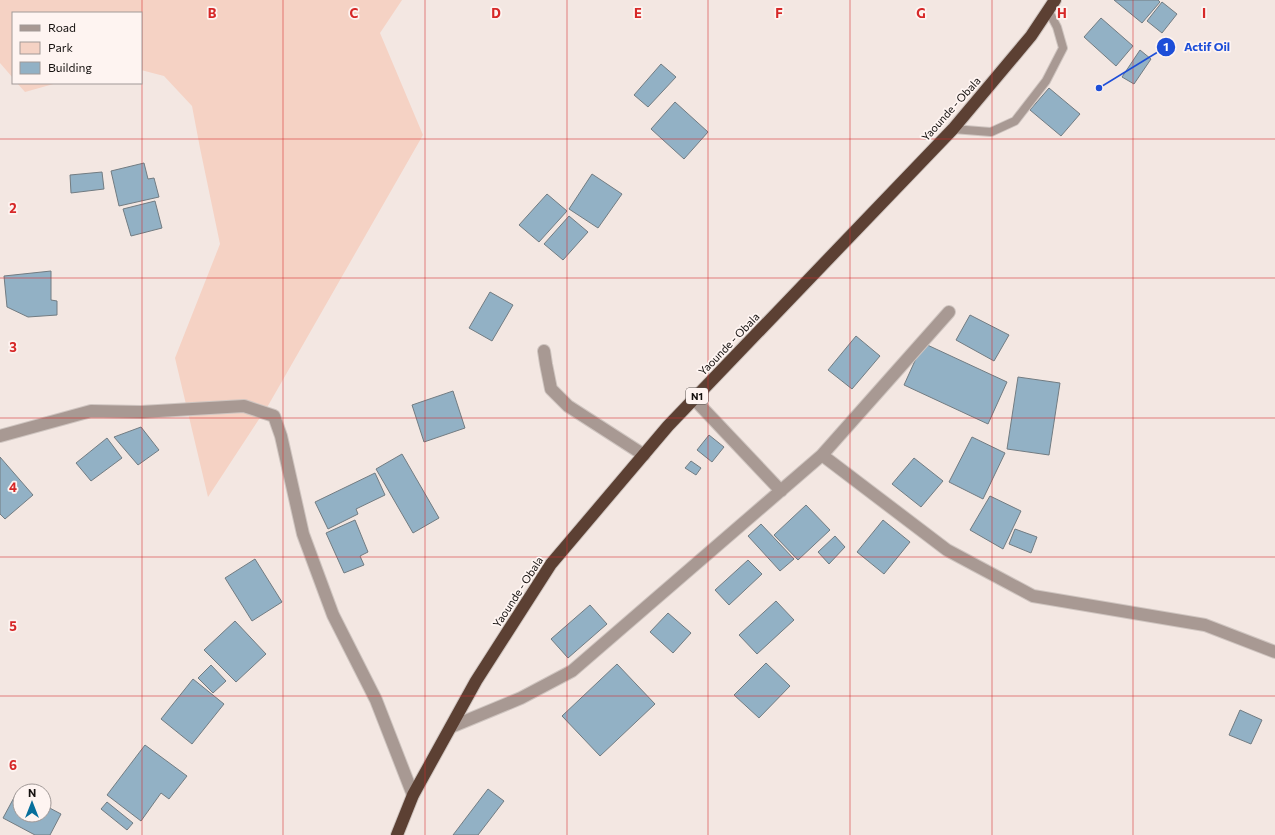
<svg xmlns="http://www.w3.org/2000/svg" width="1275" height="835" font-family="Commissioner,sans-serif">
<rect width="100%" height="100%" fill="#f3e7e2"/>
<path fill="#f5d2c4" d="M0,0H402L380,33L423,135L269,404L208,497L175,358L220,244L200,148L192,106L164,76L141,70V13H13V78L0,63Z
M17,83H57L25,92Z"/>
<path fill="#92b1c5" stroke="#727c82" d="M1114,0H1158L1160,2L1142,23Z
M1162,2L1177,14L1162,33L1147,21Z
M1101,18L1133,46L1116,66L1084,37Z
M1140,50L1151,59L1134,84L1122,77Z
M661,64L676,77L648,107L634,95Z
M1049,88L1080,114L1061,136L1030,110Z
M675,102L708,132L684,159L651,129Z
M144,163L148,179L154,178L159,197L119,206L111,171Z
M102,172L104,189L71,193L70,175Z
M592,174L622,194L598,228L569,209Z
M547,194L567,211L539,242L519,225Z
M155,201L162,228L131,236L123,209Z
M569,216L588,232L563,260L544,244Z
M51,271V300L57,301V315L28,317L7,307L4,276Z
M490,292L513,305L492,341L469,328Z
M970,315L1009,335L994,361L956,340Z
M856,336L880,356L852,389L828,370Z
M923,343L1007,382L988,424L904,385Z
M1018,377L1060,383L1049,455L1007,449Z
M453,391L465,428L424,442L412,405Z
M141,427L159,450L138,465L114,437Z
M709,435L724,447L712,462L697,450Z
M972,437L1005,453L983,499L949,482Z
M107,438L122,458L91,481L76,463Z
M402,454L439,518L413,533L376,469Z
M0,457L33,495L5,519L0,514Z
M914,458L943,481L921,507L892,484Z
M691,461L701,468L696,475L685,468Z
M375,473L385,495L356,509L358,514L328,529L315,502Z
M990,496L1021,511L1003,549L970,530Z
M806,505L830,530L798,560L774,535Z
M355,520L368,552L360,556L364,565L344,573L326,533Z
M883,520L910,542L884,574L857,552Z
M761,524L794,559L780,571L748,536Z
M1015,529L1037,537L1031,553L1009,544Z
M835,536L845,547L829,564L818,552Z
M255,559L282,602L252,621L225,578Z
M748,560L762,574L729,605L715,590Z
M776,601L794,620L757,654L739,635Z
M590,605L607,624L568,658L551,639Z
M668,613L691,633L673,653L650,632Z
M235,621L266,654L236,682L204,650Z
M766,663L790,686L759,718L734,695Z
M617,664L655,704L600,756L562,716Z
M211,665L226,681L213,693L198,678Z
M193,679L224,704L192,744L161,719Z
M1240,710L1262,720L1251,744L1229,735Z
M145,745L187,776L169,799L161,793L141,821L107,795Z
M488,789L504,801L478,835H453Z
M17,792L20,793V815H44V805L61,814L50,835H35L3,818Z
M107,802L133,823L127,830L101,809Z"/>
<g fill="none" stroke-linecap="round" stroke-linejoin="round">
<defs>
<path id="lane" d="M953,129L991,132L1015,121L1046,81L1063,48L1057,27L1048,10"/>
<path id="street" d="M544,351L546,364L551,389L568,406L644,455
M694,399L781,491
M0,436L91,411L141,412L244,406L274,416L281,436L303,534L333,615L376,700L413,795
M822,455L949,312
M451,727L521,698L572,671L822,455L947,550L1033,596L1205,625L1275,652"/>
<path id="highway" d="M397,835L413,795L476,681L551,564L668,426L953,129L1031,36L1055,0"/>
</defs>
<use href="#lane" stroke="#cfc5c0" stroke-width="10"/>
<use href="#street" stroke="#cfc5c0" stroke-width="14"/>
<use href="#highway" stroke="#cfc5c0" stroke-width="14"/>
<use href="#lane" stroke="#a89993" stroke-width="8"/>
<use href="#street" stroke="#a89993" stroke-width="12"/>
<use href="#highway" stroke="#5c4033" stroke-width="12"/>
</g>
<path fill="none" stroke="#d62828" stroke-width="1" stroke-opacity="0.55" d="M142,0V835M283,0V835M425,0V835M567,0V835M708,0V835M850,0V835M992,0V835M1133,0V835M0,139H1275M0,278H1275M0,418H1275M0,557H1275M0,696H1275"/>
<g text-anchor="middle" stroke-width="3.5" stroke-linejoin="round" paint-order="stroke">
<rect fill="#fef4f1" stroke="#5b5553" stroke-width="1" x="686" y="388" width="22" height="16" rx="3"/>
<g font-size="10" font-weight="bold" fill="#15110f">
<text x="697" y="400">N1</text>
</g>
<g font-size="11" fill="#15110f" stroke="#fef4f1">
<text transform="translate(951 109) rotate(-48)" y="4">Yaounde - Obala</text>
<text transform="translate(729 344) rotate(-46)" y="4">Yaounde - Obala</text>
<text transform="translate(518 592) rotate(-57)" y="4">Yaounde - Obala</text>
</g>
</g>
<g font-size="13" text-anchor="middle" font-weight="bold" fill="#d62828" stroke="#fef4f1" stroke-width="3.5" stroke-linejoin="round" paint-order="stroke">
<text x="212" y="18">B</text>
<text x="354" y="18">C</text>
<text x="496" y="18">D</text>
<text x="638" y="18">E</text>
<text x="779" y="18">F</text>
<text x="921" y="18">G</text>
<text x="1062" y="18">H</text>
<text x="1204" y="18">I</text>
<text x="13" y="213">2</text>
<text x="13" y="352">3</text>
<text x="13" y="492">4</text>
<text x="13" y="631">5</text>
<text x="13" y="770">6</text>
</g>
<path fill="none" stroke="#1d4ed8" stroke-width="1.5" d="M1099 88L1166 47"/>
<g fill="#1d4ed8" stroke="#fef4f1" stroke-width="1.5">
<circle cx="1099" cy="88" r="4"/>
<circle cx="1166" cy="47" r="10"/>
</g>
<g font-size="12" text-anchor="middle" font-weight="bold" fill="#fff">
<text x="1166" y="51">1</text>
</g>
<g font-size="12" text-anchor="middle" font-weight="bold" fill="#1d4ed8" stroke="#fef4f1" stroke-width="3.5" stroke-linejoin="round" paint-order="stroke">
<text x="1207" y="51">Actif Oil</text>
</g>
<rect x="12" y="12" width="130" height="72" fill="#fef4f1" stroke="#a19997"/>
<rect x="20" y="25" width="20" height="6" fill="#a89993" stroke="#a19997"/>
<text x="48" y="32" font-size="12" fill="#15110f">Road</text>
<rect x="20" y="42" width="20" height="12" fill="#f5d2c4" stroke="#a19997"/>
<text x="48" y="52" font-size="12" fill="#15110f">Park</text>
<rect x="20" y="62" width="20" height="12" fill="#92b1c5" stroke="#a19997"/>
<text x="48" y="72" font-size="12" fill="#15110f">Building</text>
<g transform="translate(32 803)"><circle r="19" fill="#fef4f1" stroke="#a19997"/>
<path d="M0-3L7 15L0 10L-7 15Z" fill="#076f9c"/>
<text y="-6" font-size="11" font-weight="bold" text-anchor="middle" fill="#15110f">N</text>
</g>
</svg>
